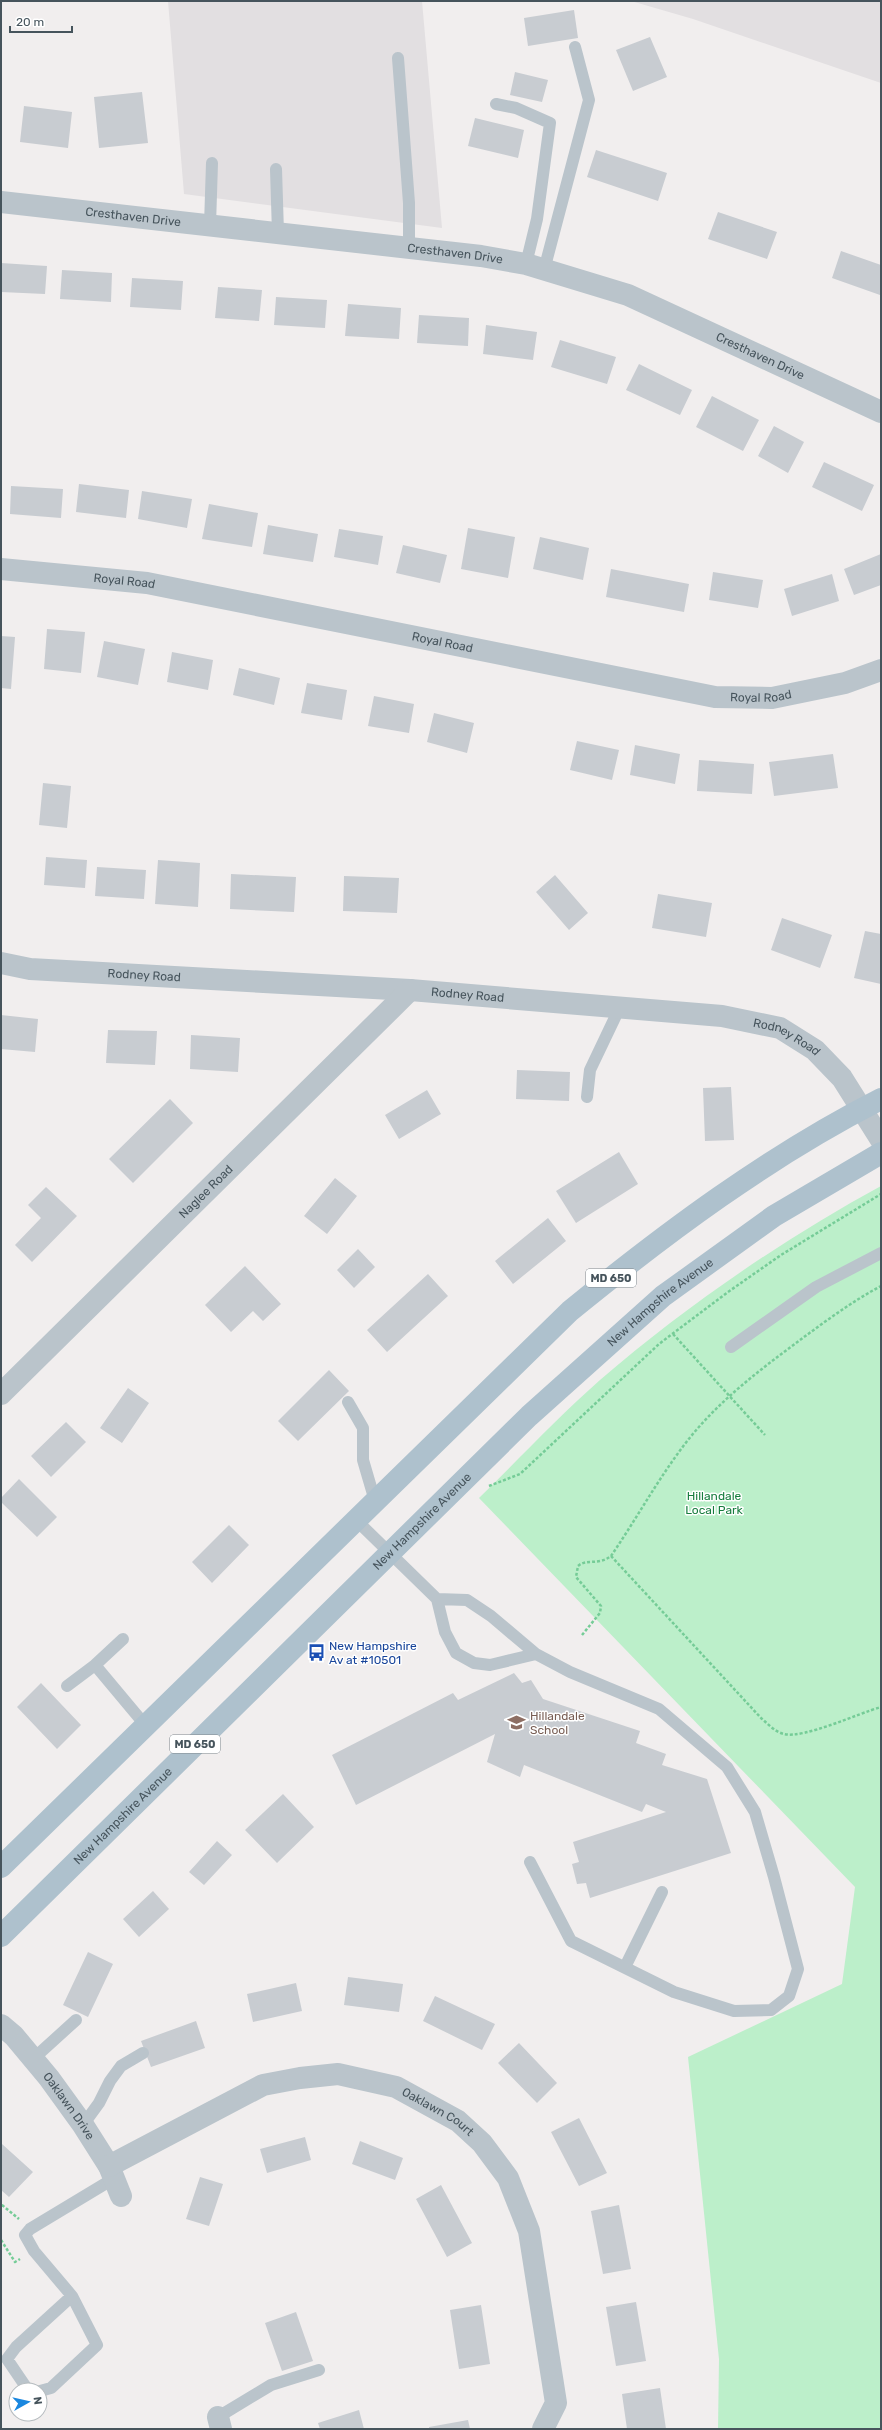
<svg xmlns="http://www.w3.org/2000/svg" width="882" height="2430" font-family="Rubik,sans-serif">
<rect width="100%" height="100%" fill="#f1eeee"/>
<path fill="#e2dfe1" d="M168,1H422L442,228L184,194Z
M631,1H881V83L693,19Z"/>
<path fill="#bcefca" d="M881,1186V2429H718L719,2359L688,2057L842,1984L855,1887L479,1498C519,1459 558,1417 600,1380C686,1306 782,1240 881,1186Z"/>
<path fill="#c8ccd1" d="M574,10L578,38L528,46L524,18Z
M650,37L667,77L633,91L616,50Z
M515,72L548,80L542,102L510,95Z
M142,92L148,143L99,148L94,97Z
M24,106L72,112L68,148L20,142Z
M475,118L524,130L518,158L468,146Z
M596,150L667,173L658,201L587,177Z
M718,212L777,232L767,259L708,239Z
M841,251L881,265L880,295L832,278Z
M1,263L47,266L45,294L1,292Z
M62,270L112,273L111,302L60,299Z
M132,278L183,281L181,310L130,307Z
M218,287L262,290L259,321L215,318Z
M276,297L327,300L325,328L274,325Z
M348,304L401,308L399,339L345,336Z
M419,315L469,318L468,346L417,343Z
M486,325L537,332L533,360L483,354Z
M560,340L616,357L607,384L551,367Z
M639,364L692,390L680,415L626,390Z
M712,396L759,420L743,451L696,427Z
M774,426L804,442L788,473L758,456Z
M824,462L874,485L862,511L812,487Z
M79,484L129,490L126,518L76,512Z
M11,486L63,489L61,518L10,514Z
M142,491L192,499L187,528L138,519Z
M209,504L258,513L252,547L202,539Z
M268,525L318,534L313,562L263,554Z
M468,528L515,537L508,578L461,569Z
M339,529L383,536L378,565L334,557Z
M540,537L589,548L583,580L533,569Z
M403,545L447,555L440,583L396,573Z
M881,554V585L854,595L844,569Z
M611,569L689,584L684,612L606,597Z
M713,572L763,580L758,608L709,600Z
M832,574L839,601L792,616L784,589Z
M47,629L85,632L81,673L44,669Z
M1,636L15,637L11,689L1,688Z
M104,641L145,649L138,685L97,677Z
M172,652L213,660L208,690L167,682Z
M239,668L280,678L274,705L233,695Z
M307,683L347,690L342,720L301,713Z
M374,696L414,704L409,733L368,726Z
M434,713L474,723L467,753L427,742Z
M577,741L619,750L612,780L570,770Z
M635,745L680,754L675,784L630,775Z
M833,754L838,788L774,796L769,762Z
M699,760L754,764L752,794L697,791Z
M43,783L71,786L67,828L39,825Z
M46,857L87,860L85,888L44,885Z
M158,860L200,863L198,907L155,904Z
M97,867L146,870L144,899L95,896Z
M231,874L296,877L294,912L230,909Z
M555,875L588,913L569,930L536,892Z
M344,876L399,878L397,913L343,911Z
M658,894L712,903L706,937L652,928Z
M782,918L832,935L820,968L771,950Z
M865,931L881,934V984L854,978Z
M1,1015L38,1019L35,1052L1,1049Z
M108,1030L157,1031L155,1065L106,1063Z
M191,1035L240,1038L238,1072L190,1069Z
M517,1070L570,1072L569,1101L516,1099Z
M731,1087L734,1140L705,1141L703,1088Z
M427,1090L441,1114L399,1139L385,1115Z
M170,1099L193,1123L133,1183L109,1159Z
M619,1152L638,1184L576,1223L556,1191Z
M335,1178L357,1196L327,1234L304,1216Z
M46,1187L77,1216L32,1262L15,1245L41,1218L28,1205Z
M548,1218L566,1241L513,1284L495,1261Z
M358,1249L375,1267L354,1288L337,1270Z
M245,1266L281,1304L263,1321L253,1311L231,1332L205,1305Z
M428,1274L448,1296L387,1352L367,1330Z
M329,1370L349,1391L298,1441L278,1421Z
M128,1388L149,1403L122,1443L100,1428Z
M66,1422L86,1442L51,1477L31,1456Z
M19,1479L57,1517L37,1537L1,1502V1498Z
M229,1525L249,1545L212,1583L192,1562Z
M514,1673L522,1683L531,1680L543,1699L640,1731L636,1743L666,1754L662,1765L707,1779L731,1853L590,1898L586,1883L577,1884L572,1864L579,1862L573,1842L666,1812L646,1804L642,1812L524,1765L520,1777L487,1762L495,1734L356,1805L332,1755L453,1693L458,1700Z
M41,1683L81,1725L57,1749L17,1707Z
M283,1794L314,1827L277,1863L245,1830Z
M217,1841L232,1855L204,1885L189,1872Z
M153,1891L169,1909L139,1937L123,1919Z
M88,1952L113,1964L88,2017L63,2005Z
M348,1977L403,1984L399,2012L344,2005Z
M296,1983L302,2011L253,2022L247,1994Z
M435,1996L495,2024L482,2050L423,2021Z
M196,2021L205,2048L151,2067L141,2041Z
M519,2043L557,2083L537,2103L498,2063Z
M579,2118L607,2173L579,2186L551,2132Z
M305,2137L311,2160L267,2173L260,2149Z
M360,2141L403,2158L395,2180L352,2164Z
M2,2144L33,2172L9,2197L1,2190Z
M200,2177L223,2184L209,2226L186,2219Z
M441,2185L472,2243L447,2257L416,2199Z
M619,2205L631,2269L603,2274L591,2211Z
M636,2302L646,2361L616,2366L606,2307Z
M481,2305L490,2364L459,2369L450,2310Z
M296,2312L313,2361L282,2371L265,2323Z
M660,2388L666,2429H627L622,2394Z
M359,2410L364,2429H320L318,2423Z
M468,2420L470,2429H429V2427Z"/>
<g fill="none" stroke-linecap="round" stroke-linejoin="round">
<path stroke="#75cc97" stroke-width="2.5" stroke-dasharray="3 2" stroke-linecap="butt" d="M673,1334L765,1435
M489,1486L520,1474L659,1344L728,1292L781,1255L881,1194
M611,1556L761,1718C768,1724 775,1732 784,1734C804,1739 859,1713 881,1707
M582,1635L600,1613L601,1606L576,1577L578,1566C587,1558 598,1566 611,1556C637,1518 659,1477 688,1440C718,1402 757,1372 796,1343C823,1323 851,1302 881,1286
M1,2204V2207
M2,2205L19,2219
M1,2240L15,2262L20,2259"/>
<path stroke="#bac4cb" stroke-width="12" d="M398,58L409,203V247
M496,104L516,108L550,123L537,219L526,264
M276,169L278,233
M210,225L212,163
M544,270L589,100L575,47
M587,1097L590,1070L620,1007
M731,1347L816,1287L881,1253
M348,1402L363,1428V1460L375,1501
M356,1520L437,1599L445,1632L456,1653L474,1663L490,1665L536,1654
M437,1599L467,1600L491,1616L536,1654L570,1672L659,1709L727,1767L755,1812L774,1877L798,1969L789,1996L771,2010L734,2011L674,1992L571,1941L530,1862
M123,1639L95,1665L146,1726
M67,1686L95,1665
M625,1967L662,1892
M33,2059L76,2020
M83,2125L99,2103L110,2081L121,2066L143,2053
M72,2296L34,2251L25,2235L30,2229L113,2179
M28,2390L7,2359L16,2347L72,2296L97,2345L51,2388L40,2391
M218,2417L271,2385L319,2370"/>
<g stroke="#bac4cb" stroke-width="22">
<path id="s1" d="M1,569L147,583L715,697L772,698L845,683L881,670"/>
<path id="s2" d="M1,963L30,969L410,990L722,1016L780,1028L815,1050L842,1078L881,1140"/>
<path id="s3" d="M1,1394L410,990"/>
<path id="s4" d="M1,2025L14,2036L49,2078L83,2125L109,2166L121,2196"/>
<path id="s5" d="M109,2166L263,2085L300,2078L338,2074L396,2087L458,2121L482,2143L508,2178L529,2231L556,2403L543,2429"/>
<path d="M218,2417L221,2429"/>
</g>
<path stroke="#bac4cb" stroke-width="22" id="s6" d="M1,202L481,256L526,264L628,295L881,412"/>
<g stroke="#aec1cd" stroke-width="22">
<path d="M1,1867L570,1311C667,1232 769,1156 881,1099"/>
<path id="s7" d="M1,1936L529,1416L663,1296L774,1216L881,1153"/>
</g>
</g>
<defs>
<symbol id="bus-bare" viewBox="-9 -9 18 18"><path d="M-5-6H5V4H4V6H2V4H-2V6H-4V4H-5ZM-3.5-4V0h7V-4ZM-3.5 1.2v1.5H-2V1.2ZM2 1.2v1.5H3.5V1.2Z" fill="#1a4fb4" stroke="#fff" stroke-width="2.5" paint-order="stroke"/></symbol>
<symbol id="school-bare" viewBox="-9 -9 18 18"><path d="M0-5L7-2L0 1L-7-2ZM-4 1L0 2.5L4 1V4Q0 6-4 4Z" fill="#8d6e63" stroke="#fff" stroke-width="2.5" paint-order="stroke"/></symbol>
</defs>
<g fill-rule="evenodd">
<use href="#bus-bare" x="304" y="1640" width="25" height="25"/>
<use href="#school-bare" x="504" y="1710" width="25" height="25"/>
</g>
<g text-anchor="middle" stroke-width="3" stroke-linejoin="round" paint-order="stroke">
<g fill="#fff" stroke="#7e878d" stroke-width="1">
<rect x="586" y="1269" width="50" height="18" rx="3"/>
<rect x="170" y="1735" width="50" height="18" rx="3"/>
</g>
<g font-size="11" font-weight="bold" fill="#46545c">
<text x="611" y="1282">MD 650</text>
<text x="195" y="1748">MD 650</text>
</g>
<g font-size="12" fill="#46545c" stroke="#fff">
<text dy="4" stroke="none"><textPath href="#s6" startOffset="133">Cresthaven Drive</textPath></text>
<text dy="4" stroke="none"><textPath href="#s6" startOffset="457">Cresthaven Drive</textPath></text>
<text dy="4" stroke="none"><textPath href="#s6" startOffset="781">Cresthaven Drive</textPath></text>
<text dy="4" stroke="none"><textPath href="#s1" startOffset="124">Royal Road</textPath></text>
<text dy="4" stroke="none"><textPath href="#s1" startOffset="448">Royal Road</textPath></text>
<text dy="4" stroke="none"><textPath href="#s1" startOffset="772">Royal Road</textPath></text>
<text dy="4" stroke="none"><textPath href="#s2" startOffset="144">Rodney Road</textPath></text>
<text dy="4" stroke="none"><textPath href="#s2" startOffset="468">Rodney Road</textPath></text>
<text dy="4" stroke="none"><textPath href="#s2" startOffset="792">Rodney Road</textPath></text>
<text dy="4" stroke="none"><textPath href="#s3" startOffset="288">Naglee Road</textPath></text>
<text dy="4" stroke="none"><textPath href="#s7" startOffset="915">New Hampshire Avenue</textPath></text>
<text dy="4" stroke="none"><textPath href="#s7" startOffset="591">New Hampshire Avenue</textPath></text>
<text dy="4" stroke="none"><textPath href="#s7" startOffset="171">New Hampshire Avenue</textPath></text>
<text dy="4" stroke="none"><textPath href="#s4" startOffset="106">Oaklawn Drive</textPath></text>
<text dy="4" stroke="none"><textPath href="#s5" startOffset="358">Oaklawn Court</textPath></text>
</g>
<g font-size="12" fill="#177d3e" stroke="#fff">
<text x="714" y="1500">Hillandale<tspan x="714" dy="14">Local Park</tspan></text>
</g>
<g font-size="12" fill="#164399" stroke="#fff" text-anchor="start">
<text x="329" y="1650">New Hampshire<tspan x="329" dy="14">Av at #10501</tspan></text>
</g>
<g font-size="12" fill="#785e54" stroke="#fff" text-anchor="start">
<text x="530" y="1720">Hillandale<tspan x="530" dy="14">School</tspan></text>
</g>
</g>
<rect width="882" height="2430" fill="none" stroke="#46545c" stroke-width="4"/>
<g transform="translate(28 2402) rotate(82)"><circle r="19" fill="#ffffff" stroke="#b5bbbe"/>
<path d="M0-3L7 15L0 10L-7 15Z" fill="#1a87df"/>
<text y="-6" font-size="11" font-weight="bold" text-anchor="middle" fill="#46545c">N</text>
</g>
<path d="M10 26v6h62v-6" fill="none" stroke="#46545c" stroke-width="2"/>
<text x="16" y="26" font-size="12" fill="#46545c" stroke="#ffffff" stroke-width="3" paint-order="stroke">20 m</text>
</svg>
